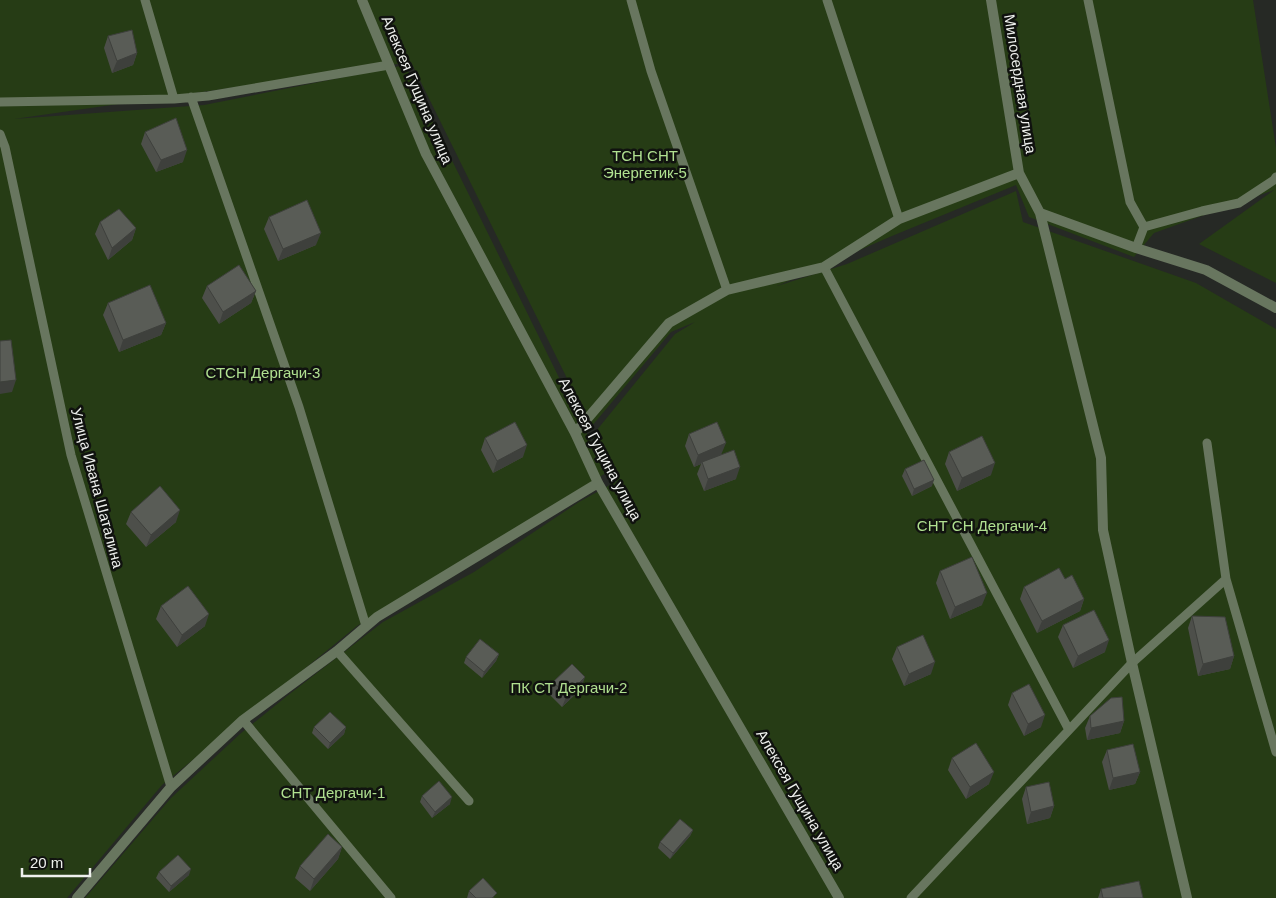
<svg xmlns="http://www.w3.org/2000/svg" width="1276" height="898" font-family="Helvetica,sans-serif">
<rect width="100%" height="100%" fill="#262925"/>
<path fill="#263c15" d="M0,0H1253L1276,148V283L1199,244L1274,190L1154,233L1134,257L1029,217L1016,185L892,236L777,286L847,264L1016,191L1023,222L1196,283L1276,329V898H85L171,798L240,734L287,696L383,622L474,572L579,502L617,481L592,436L675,334L695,322L671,332L591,427L411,62L14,119L204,105L405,65L606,473L357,626L162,785L67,898H0Z"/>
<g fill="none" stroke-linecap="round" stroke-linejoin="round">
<path stroke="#68765f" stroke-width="9" d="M145,0L174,99
M631,0L651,71L727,290
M827,0L899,219
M1088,0L1130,202L1144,227L1136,248
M191,97L299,407L366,626
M0,102L174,99L208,96L389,65
M0,134L5,147L71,455L171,787
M1144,227L1202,211L1239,203L1274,180L1276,177
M824,267L1069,730
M1207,443L1226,579L1276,752
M337,651L469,801
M243,720L391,898
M911,898L1132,663L1226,579"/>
<path stroke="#68765f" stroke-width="10" d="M362,0L426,154L575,433L598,483L839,898
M991,0L1019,173
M1040,213L1136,248L1206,270L1276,308
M575,433L669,323L727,290L824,267L899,219L1019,173L1040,213L1101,458L1103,530L1132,663L1187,898
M77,898L171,787L243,720L337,651L377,617L598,483"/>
</g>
<path fill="#4d4f4a" d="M108,36L137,53L133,65L112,73L104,48Z
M145,132L183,162L156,172L141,144Z
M269,217L316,245L278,261L264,229Z
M100,222L136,228L132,240L108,260L95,234Z
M207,286L256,291L251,303L219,324L202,298Z
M108,303L166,323L161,335L119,352L103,315Z
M689,434L722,455L736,479L704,491L697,474L701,464L694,467L685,446Z
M485,438L523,457L493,473L481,450Z
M949,452L991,475L957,491L945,464Z
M905,469L932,486L912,496L902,476Z
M131,512L176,522L146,547L126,524Z
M940,571L982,605L950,619L936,583Z
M1065,579L1084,599L1080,611L1037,633L1020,599L1024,587Z
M161,606L205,626L177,647L156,619Z
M1192,616L1234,656L1230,669L1198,676L1188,628Z
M1063,625L1105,652L1073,668L1058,637Z
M897,647L931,674L904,686L892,659Z
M499,654L496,661L482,678L464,663L466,657Z
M553,682L581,689L562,707L549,694Z
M1012,693L1041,727L1024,736L1008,705Z
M1090,716L1124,721L1120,733L1087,740L1085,728Z
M314,727H346L344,734L328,749L312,733Z
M1107,750L1140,772L1135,784L1109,790L1102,762Z
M952,758L989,784L966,799L948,770Z
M1026,787L1054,806L1050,818L1027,824L1022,799Z
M422,796L450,804L432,818L420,802Z
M693,830L690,836L670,859L658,848L660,842Z
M342,847L338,859L310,891L295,878L300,866Z
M159,872L189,875L169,892L156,878Z
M1101,889L1143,898H1098Z
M469,891L495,898H467Z"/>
<path fill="#3e403c" d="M137,53L133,65L112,73L117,61Z
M187,150L183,162L156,172L161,160Z
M136,228L132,240L108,260L112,248Z
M321,233L316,245L278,261L283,249Z
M256,291L251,303L219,324L223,312Z
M166,323L161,335L119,352L123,340Z
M16,380L12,392L0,394V382Z
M726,443L721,455L702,462L701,464L694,467L698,455Z
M527,445L523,457L493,473L497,461Z
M995,463L991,475L957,491L962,478Z
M740,467L736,479L704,491L708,479Z
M934,480L932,486L912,496L914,489Z
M180,510L176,522L146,547L151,535Z
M987,593L982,605L950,619L955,607Z
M1084,599L1080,611L1037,633L1042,621Z
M209,614L205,626L177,647L182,635Z
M1109,640L1105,652L1073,668L1078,656Z
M499,654L496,661L482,678L484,672Z
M1234,656L1230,669L1198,676L1203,664Z
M935,662L931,674L904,686L909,674Z
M585,677L581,689L562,707L567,695Z
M1045,715L1041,727L1024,736L1028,724Z
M1124,721L1120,733L1087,740L1091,728Z
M346,727L344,734L328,749L330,743Z
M994,772L989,784L966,799L970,787Z
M1140,772L1135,784L1109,790L1113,778Z
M452,797L450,804L432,818L435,812Z
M1054,806L1050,818L1027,824L1031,812Z
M693,830L690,836L670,859L673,853Z
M342,847L338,859L310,891L314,879Z
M191,869L189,875L169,892L171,886Z"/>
<path fill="#595c56" stroke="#3e403c" d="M132,30L137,53L117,61L108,36Z
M176,118L187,150L161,160L145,132Z
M307,200L321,233L283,249L269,217Z
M119,209L136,228L112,248L100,222Z
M239,265L256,291L223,312L207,286Z
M150,285L166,323L123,340L108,303Z
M11,340L16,380L0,382V341Z
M515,422L527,445L497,461L485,438Z
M717,422L726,443L698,455L689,434Z
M982,436L995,463L962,478L949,452Z
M734,450L740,467L708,479L702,462Z
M924,460L934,480L914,489L905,469Z
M160,486L180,510L151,535L131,512Z
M972,557L987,593L955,607L940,571Z
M1059,568L1065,579L1072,575L1084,599L1042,621L1024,587Z
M188,586L209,614L182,635L161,606Z
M1094,610L1109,640L1078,656L1063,625Z
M1192,616L1225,617L1234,656L1203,664Z
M923,635L935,662L909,674L897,647Z
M480,639L499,654L484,672L466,657Z
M572,664L585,677L567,695L553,682Z
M1029,684L1045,715L1028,724L1012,693Z
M1122,697L1124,721L1091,728L1090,716L1111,698Z
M330,712L346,727L330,743L314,727Z
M976,743L994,772L970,787L952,758Z
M1133,744L1140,772L1113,778L1107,750Z
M439,781L452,797L435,812L422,796Z
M1049,782L1054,806L1031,812L1026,787Z
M680,819L693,830L673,853L660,842Z
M328,834L342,847L314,879L300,866Z
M178,855L191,869L171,886L159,872Z
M483,878L497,893L492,898H476L469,891Z
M1139,881L1143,898H1103L1101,889Z"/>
<g text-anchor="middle" stroke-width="5" stroke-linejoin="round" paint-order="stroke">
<g font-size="15" fill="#eef0ed" stroke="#10120f">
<text transform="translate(1020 84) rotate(81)" y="5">Милосердная улица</text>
<text transform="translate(417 90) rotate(67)" y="5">Алексея Гущина улица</text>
<text transform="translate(600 449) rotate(62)" y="5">Алексея Гущина улица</text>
<text transform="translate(97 488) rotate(75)" y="5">Улица Ивана Шаталина</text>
<text transform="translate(800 800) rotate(60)" y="5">Алексея Гущина улица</text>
</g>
<g font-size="15" fill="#b0e090" stroke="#10120f">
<text x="645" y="161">ТСН СНТ<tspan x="645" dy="17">Энергетик-5</tspan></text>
<text x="263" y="378">СТСН Дергачи-3</text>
<text x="982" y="531">СНТ СН Дергачи-4</text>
<text x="569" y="693">ПК СТ Дергачи-2</text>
<text x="333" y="798">СНТ Дергачи-1</text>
</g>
</g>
<path d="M22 868v8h68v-8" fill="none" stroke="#eef0ed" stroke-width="2.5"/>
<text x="30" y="868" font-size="15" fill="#eef0ed" stroke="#10120f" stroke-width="4" paint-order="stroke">20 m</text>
</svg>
